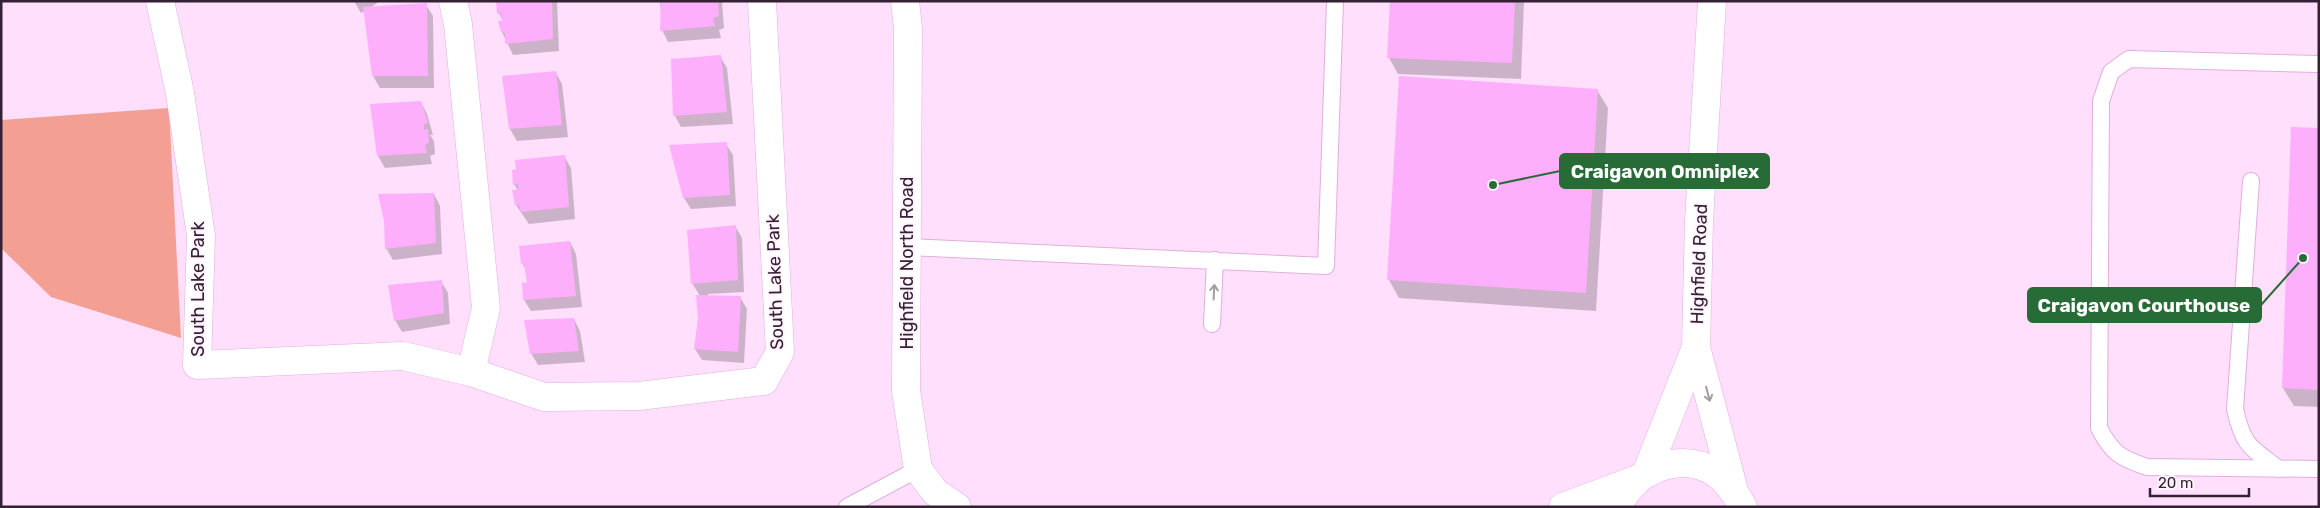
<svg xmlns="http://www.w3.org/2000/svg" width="2320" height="508" font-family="Rubik,sans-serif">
<rect width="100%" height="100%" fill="#ffdffc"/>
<path fill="#f49f93" d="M169,108L181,338L51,297L1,248V120Z"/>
<path fill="#0003" d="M354,1H380L370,8L426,5L433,16L434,88H380L373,76L365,11L361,13Z
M498,1H557L559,51L513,55L502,32L503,22L499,13Z
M660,1H722L724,28L719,30L721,38L668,42L662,30Z
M1391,1H1524L1521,79L1398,74L1389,58Z
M720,56L727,68L733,124L681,127L675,116Z
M556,73L562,84L568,137L517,141L510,129Z
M1401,78L1597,90L1608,108L1596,311L1399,298L1389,280Z
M421,102L427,114L433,135H430L434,141L435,154L430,156L432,164L385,168L378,156Z
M2319,130V407L2294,406L2283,388Z
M726,144L733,155L736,206L691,209L684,198Z
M564,156L571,168L575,219L529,224L516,205L518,191L514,184Z
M434,194L440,206L442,254L393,260L386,248Z
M735,226L742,238L744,292L708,294V296L740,297L747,309L744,363L702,360L695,349L700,296L692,283Z
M570,242L576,254L582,307L531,311L524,300L529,284L527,272L522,263Z
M441,281L448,293L450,324L402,332L395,320Z
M574,319L580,331L585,362L538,365L531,353Z"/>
<path fill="#feaffb" d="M496,1H552L553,39L505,44V33L501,32L498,21H502L501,13L497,14Z
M661,1H718L719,16L713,18L715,26L660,31Z
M1390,1H1515L1512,63L1387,58Z
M427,3L428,76H372L363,7Z
M721,55L727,112L673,116L671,59Z
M556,71L562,125L509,129L502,76Z
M1399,76L1598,89L1586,293L1387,280Z
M421,101L428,123L424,124V130L428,129L429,143L425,145L427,153L377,156L370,104Z
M2291,127L2319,128V390L2282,388Z
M727,142L730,195L683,198L669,145Z
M565,155L569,207L521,212L519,205H515L512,190H518V184L513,185L512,170L516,169L515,160Z
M434,193L436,243L385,249L384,221L378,194Z
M736,225L738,280L691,284L687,230Z
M570,241L576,296L523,300L522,282L527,283L524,264H521L519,246Z
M442,280L444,313L394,321L388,285Z
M696,295L741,296L738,352L694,349L698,319Z
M574,318L579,351L530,354L524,320Z"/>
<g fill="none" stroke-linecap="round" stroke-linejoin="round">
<defs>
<path id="service" d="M2319,64L2129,59L2111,72L2101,101L2099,428C2112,453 2120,458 2147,467L2319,469
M2251,181L2235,409C2243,446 2250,447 2279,469
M908,247L1326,266L1335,1
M1212,324L1215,260
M847,507L918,469"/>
<path id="minor" d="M160,1L180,93L201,236L197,365L403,356L471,372L544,397L639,396L764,381L780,352L762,1
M453,1L458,24L486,308L471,372"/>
<path id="tertiary" d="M905,1L908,28L906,391L918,469L935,492L957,507
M1712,1L1699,221L1696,347L1733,487
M1646,474L1696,347
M1563,507L1636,480
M1619,507C1620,500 1624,496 1628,490C1647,465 1686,454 1714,472C1728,481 1735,493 1743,507"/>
</defs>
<use href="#service" stroke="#e1afde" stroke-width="18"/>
<use href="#minor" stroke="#e1afde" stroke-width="29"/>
<use href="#tertiary" stroke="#e1afde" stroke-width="29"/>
<use href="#service" stroke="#fff" stroke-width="16"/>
<use href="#minor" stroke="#fff" stroke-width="28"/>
<use href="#tertiary" stroke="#fff" stroke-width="28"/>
</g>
<defs><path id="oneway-shaft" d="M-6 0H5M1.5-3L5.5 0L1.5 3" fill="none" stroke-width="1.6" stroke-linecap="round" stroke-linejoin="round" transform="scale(1.25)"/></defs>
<g stroke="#a49ba3">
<use href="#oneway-shaft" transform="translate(1214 292) rotate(-87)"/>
<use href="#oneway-shaft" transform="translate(1708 394) rotate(75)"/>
</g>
<g text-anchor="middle" stroke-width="4" stroke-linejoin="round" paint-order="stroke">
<g font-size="18" fill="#342133" stroke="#fff4fe">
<text transform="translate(907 263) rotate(-90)" y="6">Highfield North Road</text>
<text transform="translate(1699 264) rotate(-88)" y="6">Highfield Road</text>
<text transform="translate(775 282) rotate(-92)" y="6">South Lake Park</text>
<text transform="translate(198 289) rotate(-90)" y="6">South Lake Park</text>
</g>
</g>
<path fill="none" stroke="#276c37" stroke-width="2" d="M1493 185L1560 171M2303 258L2261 305"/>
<g fill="#276c37" stroke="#fff4fe" stroke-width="2">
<circle cx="1493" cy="185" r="5"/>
<circle cx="2303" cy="258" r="5"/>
</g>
<g fill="#276c37" stroke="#276c37" stroke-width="2">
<rect x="1560" y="154" width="209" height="34" rx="5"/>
<rect x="2028" y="288" width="233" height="34" rx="5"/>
</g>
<g font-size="19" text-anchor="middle" font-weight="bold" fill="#fff">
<text x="1665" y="178">Craigavon Omniplex</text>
<text x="2144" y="312">Craigavon Courthouse</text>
</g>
<rect width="2320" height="508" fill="none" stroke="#342133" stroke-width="5"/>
<path d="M2150 488v8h99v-8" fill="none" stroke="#342133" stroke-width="2.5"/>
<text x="2158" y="488" font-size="15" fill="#342133" stroke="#fff4fe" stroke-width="4" paint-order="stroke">20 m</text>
</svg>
